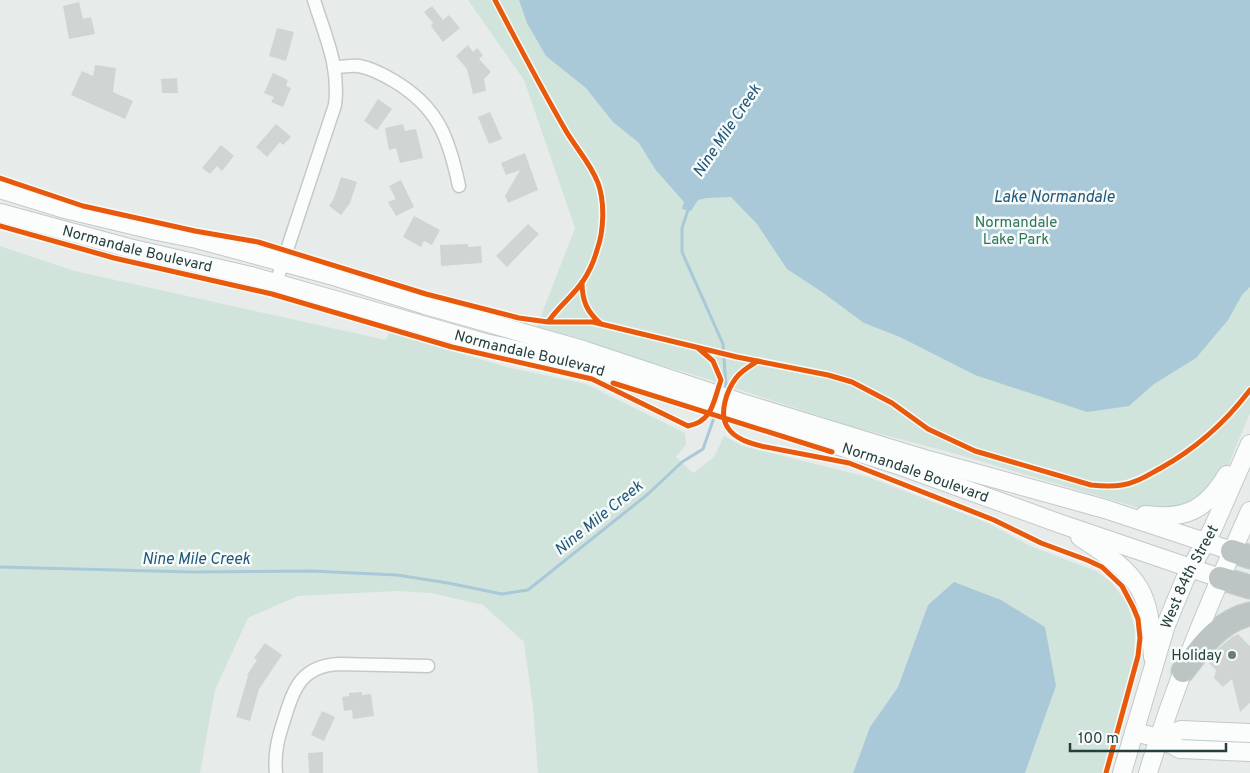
<svg xmlns="http://www.w3.org/2000/svg" width="1250" height="773" font-family="Overpass,sans-serif">
<rect width="100%" height="100%" fill="#e7eceb"/>
<path fill="#d1e4db" d="M468,0H1250V413L1225,473L1203,500L1158,512L1139,508L949,452L850,426L698,376L536,329L575,228L524,80Z
M0,246L75,271L386,340L389,333L511,368L586,384L685,433L686,445L676,457L693,473L714,457L724,436L743,446L868,477L988,523L1030,546L1096,571L1111,582L1127,603L1135,629L1134,658L1102,773H1025L1056,686L928,605L898,687L870,727L853,773H538L533,708L524,642L483,605L430,593L398,591L298,596L248,618L215,690L200,773H0Z"/>
<path fill="#a9c8d8" d="M519,0H1250V287L1242,295L1228,320L1196,358L1154,384L1129,406L1087,412L975,375L900,337L864,323L822,292L787,269L757,224L731,197L707,198L698,200L691,211L682,209L684,202L655,169L639,143L613,122L586,88L546,56L527,23Z
M954,582L1001,600L1045,627L1056,686L1025,773H853L870,727L898,687L928,605Z"/>
<g fill="none" stroke-linecap="round" stroke-linejoin="round">
<path stroke="#a9c8d8" stroke-width="3" d="M689,207L682,228V252L723,344L726,386L725,390
M0,567L192,572L311,571L397,575L448,583L502,594L528,590L648,494L682,462L703,449L716,412"/>
</g>
<path fill="#d0d4d3" d="M79,2L83,19L91,17L95,34L69,39L63,6Z
M432,6L443,20L449,15L460,28L443,42L431,26L433,23L424,12Z
M277,28L294,32L286,61L269,56Z
M468,45L473,52L477,48L483,55L479,59L491,72L484,79L486,91L473,94L467,69L456,56Z
M95,65L116,68L113,92L133,101L125,119L71,95L82,71L93,76Z
M273,73L288,80L286,86L291,88L283,107L271,102L274,97L264,93Z
M177,78L178,93H162L161,79Z
M378,99L392,109L377,130L364,121Z
M490,112L502,139L489,144L478,117Z
M276,124L291,137L283,145L280,142L267,157L256,147Z
M403,124L405,131L416,129L423,158L400,163L396,148L389,150L385,128Z
M221,145L234,156L222,171L217,166L210,174L202,168Z
M525,153L538,190L508,203L505,196L520,170L506,175L501,163Z
M341,177L357,182L350,203L341,215L329,206L334,198Z
M401,180L414,207L396,216L388,202L396,199L389,186Z
M414,216L440,230L432,245L424,241L421,247L403,237Z
M528,224L539,234L507,267L496,256Z
M468,244V247L481,246L482,263L441,266L440,245Z
M1238,634L1250,646V703L1240,712L1232,679L1223,687L1214,678L1216,670L1209,663L1218,649L1232,637Z
M265,643L282,655L259,689L250,721L236,717L248,676L247,675L257,660L254,658Z
M362,692V695L371,694L374,716L353,719L352,710L344,711L342,697L349,696V693Z
M322,711L335,717L324,741L311,735Z
M323,752V773H309L308,753Z"/>
<g fill="none" stroke-linecap="round" stroke-linejoin="round">
<defs>
<path id="street" d="M335,67C343,67 351,65 359,66C370,68 384,75 394,81C438,107 449,138 459,186
M276,283L335,105C340,66 325,36 314,0
M276,773C274,754 278,738 284,720C294,688 301,666 339,664L428,666"/>
<g id="secondary">
<path d="M0,189L61,208L157,231L197,239L330,275L425,305L583,350L739,402L928,460L1105,509L1232,551"/>
<path id="s1" d="M0,213L129,248L251,276L485,343L575,363L637,381L901,466L1061,524L1220,578"/>
<path d="M1145,515C1186,520 1206,510 1227,475"/>
<path d="M1080,537C1101,551 1126,566 1139,588C1151,608 1151,635 1153,657"/>
<path d="M1134,732L1159,738L1180,749L1250,752"/>
<path d="M1159,738L1181,730L1250,733"/>
<path id="s2" d="M1122,773L1166,625L1185,579L1213,528L1250,444"/>
<path d="M1148,773C1175,683 1212,596 1250,511"/>
</g>
<path id="highway" d="M1232,551L1250,557
M1220,578L1250,587
M1183,671C1201,647 1219,621 1250,614"/>
</defs>
<use href="#street" stroke="#c4c9c8" stroke-width="15"/>
<use href="#secondary" stroke="#c2c9c8" stroke-width="20"/>
<use href="#highway" stroke="#c2caca" stroke-width="25"/>
<use href="#street" stroke="#fbfcfc" stroke-width="12"/>
<use href="#secondary" stroke="#fbfcfc" stroke-width="18"/>
<use href="#highway" stroke="#bcc4c4" stroke-width="22"/>
<defs>
<path id="cycleway" d="M495,0C518,44 541,88 566,131C576,148 591,164 598,183C605,202 604,231 597,250C594,261 589,272 583,281C573,296 558,307 548,322H593L601,324
M0,178L83,206L195,231L258,242L426,294L519,318L548,322
M0,226L114,258L272,294L452,347L592,379L688,426C713,421 713,402 721,380L713,361L698,348
M582,282C582,301 587,312 601,324L737,357L828,375L852,382L892,403L928,429L975,451L1091,485C1101,486 1111,487 1122,485C1136,483 1148,475 1161,468C1197,448 1225,423 1250,390
M758,361C750,366 742,370 736,378C727,390 718,414 728,428C735,439 750,443 761,446L849,463L994,520L1041,543L1087,560L1102,567L1122,586L1133,607L1138,619L1140,638L1138,656L1106,773
M613,383L832,452"/>
</defs>
<use href="#cycleway" stroke="#f6faf9" stroke-width="8"/>
<use href="#cycleway" stroke="#e8590c" stroke-width="5"/>
</g>
<circle fill="#687c7b" stroke="#f6faf9" stroke-width="2" cx="1232" cy="655" r="5"/>
<g text-anchor="middle" stroke-width="5" stroke-linejoin="round" paint-order="stroke">
<g font-size="15" fill="#2f7559" stroke="#f6faf9">
<text x="1016" y="227">Normandale<tspan x="1016" dy="17">Lake Park</tspan></text>
</g>
<g font-size="15" fill="#243f3e" stroke="#f6faf9">
<text dy="5" stroke="none"><textPath href="#s1" startOffset="142">Normandale Boulevard</textPath></text>
<text dy="5" stroke="none"><textPath href="#s1" startOffset="548">Normandale Boulevard</textPath></text>
<text dy="5" stroke="none"><textPath href="#s1" startOffset="952">Normandale Boulevard</textPath></text>
<text dy="5" stroke="none"><textPath href="#s2" startOffset="208">West 84th Street</textPath></text>
</g>
<g font-size="15" fill="#243f3e" stroke="#f6faf9" text-anchor="end">
<text x="1222" y="660">Holiday</text>
</g>
<g font-size="16" font-style="italic" fill="#20587a" stroke="#f6faf9">
<text transform="translate(726 130) rotate(-56)" y="6">Nine Mile Creek</text>
<text x="1054" y="202">Lake Normandale</text>
<text transform="translate(598 517) rotate(-39)" y="6">Nine Mile Creek</text>
<text x="196" y="564">Nine Mile Creek</text>
</g>
</g>
<path d="M1070 743v8h156v-8" fill="none" stroke="#243f3e" stroke-width="2.5"/>
<text x="1078" y="743" font-size="15" fill="#243f3e" stroke="#f6faf9" stroke-width="4" paint-order="stroke">100 m</text>
</svg>
